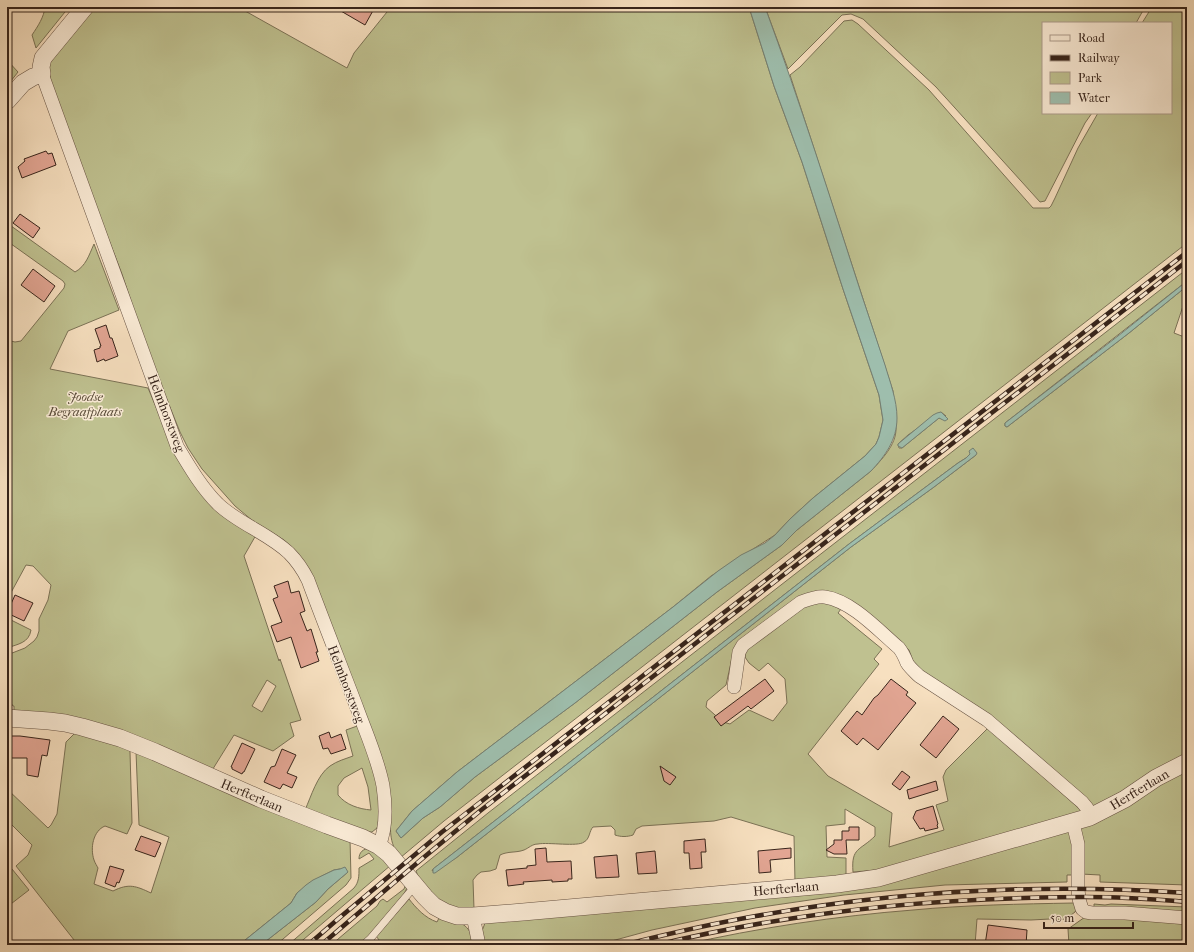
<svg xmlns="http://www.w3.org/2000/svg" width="1194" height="952" font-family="'IM FELL French Canon',serif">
<rect width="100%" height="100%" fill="#f7e0c0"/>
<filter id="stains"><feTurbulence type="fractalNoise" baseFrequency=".005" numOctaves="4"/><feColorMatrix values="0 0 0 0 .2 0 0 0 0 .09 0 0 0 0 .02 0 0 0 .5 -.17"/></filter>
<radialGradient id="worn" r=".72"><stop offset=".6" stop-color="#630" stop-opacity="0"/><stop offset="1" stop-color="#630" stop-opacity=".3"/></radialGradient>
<path fill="#bfc190" stroke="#7b7256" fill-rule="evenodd" d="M45,7H69L36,48L32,35C38,26 44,17 45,7Z
M90,7H238L347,68L354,53L391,7H749L774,86L802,162L843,289L879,395L883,420L879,437L876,444L865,456L813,498L790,519L775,535L711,576L673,607L457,772L412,811L396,831L401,838L423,818L440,807L475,777L575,703L717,592L782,545L797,530L871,471C882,459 896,445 896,429C896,416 894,404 893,391L790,75L800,67L844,21L852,20L858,24L929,90L1033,208H1049L1051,206L1055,198L1078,148L1098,113H1171V23H1142L1152,7H1187V243L444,821L400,858C388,841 391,830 390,810L303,560L295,550L284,540L253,521L235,506L202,469L188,448L180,432L159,380L139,326L122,274L53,96L47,65ZM941,412L946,416L942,419L939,418L902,448H899L898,444L908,435Z
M765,7H1145L1136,23H1043V113H1092L1085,123L1045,201L1040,202L936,87L863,19L851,14L842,15L788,69Z
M7,60L18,72L7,86Z
M7,223L75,272C86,266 89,255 94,244L119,310L68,331L50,369L148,388L164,426L175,450L256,535L244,556L279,661L280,659L301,720L290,723L294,736L273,751L234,735L211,772L14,711V706H13L7,697V655L25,648L34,641L37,637L39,631V619L48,600L51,585L33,566L26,565L7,600V340L15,342L21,341L64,288L65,284L63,281L7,241ZM267,680L276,686L262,712L252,706Z
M1187,269V281L1005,423V426L1007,427L1129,333L1187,286V294L1174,333L1187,338V756L1093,807L965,700L915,666L909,650L864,611L820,593L734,649L726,685L707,701L706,707L723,722L730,724L749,710L773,721L787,703L785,679L768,663L759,671L749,663L745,657L746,649L805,604L825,601L841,609L838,613L882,649L874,659L879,664L808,754L828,776L892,813L889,847L944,830L936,805L948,801L943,777L946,770L988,728L1083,812L878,870L853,872C851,847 860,851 875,836V827L845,809V824L826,826L827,857L846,858V879L795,882L794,836L731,817L714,821L642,826L636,829L633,835C627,837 621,837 615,835V830L611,826L593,827C589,831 590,839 584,842C578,847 548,842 538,844C532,844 529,848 524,850C516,853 508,851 500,855L496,869L490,871L481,872L477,875L473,880L474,909L456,908L441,901L420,881L416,871L488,813ZM970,454L976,455L934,487L851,547L456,858L432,871L433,869L849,544L958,463L966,458Z
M7,618L31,630C29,643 18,644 7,648Z
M360,725L378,781L379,822L377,828L372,832H367L305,810C311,797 317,775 330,766C337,761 345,759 353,756L346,730ZM362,768L368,787L371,810C359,809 346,805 338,795V786L344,778Z
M77,731L129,747L130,752L132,823L127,834L105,826C93,831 90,848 94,860C95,863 97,866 98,868L94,884L113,891C129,883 136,886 151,893L169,837L139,825L136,752L350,839L351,878L346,885L276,945H261L316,902L328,889L348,872L340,869L334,870L322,876L297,893L291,903L239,945H78L16,866L28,855L32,845L7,820V789L48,828L51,825L57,814L66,742Z
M1187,766V885L1100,882V875L1081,874L1080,834L1081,826Z
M1066,830L1072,834L1074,875H1067V882L945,885L844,895L755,908L652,930L597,945H484L482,931L485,923L836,888Z
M370,848L391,865L297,945H288L354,888C359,882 359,876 359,868L374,859L369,853L359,859C359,852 363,849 370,848Z
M12,869L29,890L7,907V873Z
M406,884L408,886L404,894L368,937L359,945H331L377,906L380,901L383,899L387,902L404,889Z
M409,899C416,908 425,918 437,922L440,916C460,923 470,922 474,945H383L376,936Z
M1074,903L1076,910L1075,912L1067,918L1061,920L1050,919L1031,920L977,919L975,945H682C758,928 836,916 913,910C966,905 1020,904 1074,903Z
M1094,904L1105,905L1111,904L1187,907V915L1094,910Z
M1085,917L1187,921V945H1069L1068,929Z"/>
<path fill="#9ebead" stroke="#758073" d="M749,7H765C800,102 831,200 862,296C870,319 877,342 885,365C890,382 897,400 897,418C897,440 885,456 871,471L797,530L782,545L717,592L575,703L475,777L440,807L423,818L401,838L396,831L412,811L457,772L673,607L718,571L741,555L765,543L775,535L790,519L813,498L865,456L876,444L879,437L883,420L879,395L843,289L802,162L774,86Z
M1187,281V286L1129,333L1007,427L1005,426V423L1118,336Z
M941,412L948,419L945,421L939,418L902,448L898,446V444L933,415L937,413Z
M973,448L977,453L976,455L934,487L851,547L456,858L435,873H433V869L849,544L958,463L966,458L970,454L969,451Z
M345,867L348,872L328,889L316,902L261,945H239L291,903L297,893L306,885L313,880L334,870L340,869Z"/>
<path fill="#e3a694" stroke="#37241b" d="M334,7H375L365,25Z
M46,151L48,154L52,153L56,165L22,178L18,167L25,161L24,159Z
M20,214L40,228L33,238L13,223Z
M33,269L55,286L44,302L21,285Z
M106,325L110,338H112L118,356L105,361L104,359L97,362L94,350L100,348V346H101L95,329Z
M288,581L291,593L299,591L305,611L300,613L307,631L311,629L318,652H316L319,661L301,668L291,637L277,642L271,626L282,622L273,599L278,597L274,586Z
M15,595L33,603L24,621L7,613Z
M765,679L774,691L751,709L748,706L721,726L714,717Z
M891,679L908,692L906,695L916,703L878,750L863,738L857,745L841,731L857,711L862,715L874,698L878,695Z
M943,716L959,729L936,758L920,745Z
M329,732L331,738L341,734L346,749L331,754L328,748L323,749L319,736Z
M9,736H20L50,740L47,756L42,755L38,777L27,775V758H9Z
M242,743L255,749L244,772H243L242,774L232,769V767H231Z
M282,749L296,755L287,773L297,777L292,788L283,784L280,789L264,782L271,767L275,766Z
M660,766L676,777L670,785L664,781Z
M902,771L910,777L900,790L892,784Z
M936,781L938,790L909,799L907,790Z
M933,806L938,824L937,825L938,828L925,831L924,828L920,829L913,818L916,811Z
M849,827H859V840H846L847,854H834L826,850L834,844V840H842V831H849Z
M141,836L161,843L155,857L135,850Z
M705,839L706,852H701L702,868L690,869L689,853H684V841Z
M546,848L547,862L571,861L572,879H568V881L552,882V880L523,882L524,884L508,886L506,870L527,868V866L536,865L535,849Z
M791,848V858L770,860L771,872L759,873L758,851Z
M655,851L657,873L638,874L636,853Z
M617,855L619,877L596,878L594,857Z
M110,866L124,870L119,883L117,882L115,887L105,883Z
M988,925L1027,930L1026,945H985Z"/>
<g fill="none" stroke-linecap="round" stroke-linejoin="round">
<defs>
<path id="service" d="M363,945L370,939L415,886"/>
<path id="minor" d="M42,74L177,446C189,466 201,487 218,504C239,524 268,533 289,553C297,561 303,570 308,580C324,623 341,666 357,708C366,733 378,759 383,786C386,806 387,827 379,846
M734,687L739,652L743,645L801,602C809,599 818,596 825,597C852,601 879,631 899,648C903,653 905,658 907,663C910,668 915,672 919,676L987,720L1082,802L1087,808L1090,817
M1073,823L1078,844V889L1079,899L1082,909L1086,912L1092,913H1125L1187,918
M473,916L479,945"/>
<path id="tertiary" d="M7,101L23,83L33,77L42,74L41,67L43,58L85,7
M7,718L49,721L65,723L82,727L120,738L155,752L261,799L327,825L363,838L379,846L389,854L425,897L434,906L445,912L457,916H473L523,912L837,884L878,878L1090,817L1125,799L1156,778L1187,762"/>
</defs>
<use href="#service" stroke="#675344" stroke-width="8"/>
<use href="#minor" stroke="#675344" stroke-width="14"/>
<use href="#tertiary" stroke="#675344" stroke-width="18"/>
<use href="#service" stroke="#faebd6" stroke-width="7"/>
<use href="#minor" stroke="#faebd6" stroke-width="13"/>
<use href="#tertiary" stroke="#faebd6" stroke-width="17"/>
<defs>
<path id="rail" d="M308,945L338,919L442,832L1187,252
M321,945L423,858L480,811L1187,261
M623,945C667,934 711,924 756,916C897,891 1044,883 1187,893
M656,945C777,916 900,901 1024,898C1058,897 1093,896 1127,898C1147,899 1167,900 1187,902"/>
</defs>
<use href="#rail" stroke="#37241b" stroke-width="4.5"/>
<use href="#rail" stroke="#faebd6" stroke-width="3" stroke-dasharray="9" stroke-linecap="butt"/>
</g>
<g text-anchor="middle" stroke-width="3" stroke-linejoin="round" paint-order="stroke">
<g font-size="13" font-style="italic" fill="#594b38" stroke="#faebd6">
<text x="85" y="401">Joodse<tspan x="85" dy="15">Begraafplaats</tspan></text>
</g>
<g font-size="13" fill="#37241b" stroke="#faebd6">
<text transform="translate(167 413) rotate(69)" y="5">Helmhorstweg</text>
<text transform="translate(347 684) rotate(69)" y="5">Helmhorstweg</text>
<text transform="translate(1139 789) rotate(-31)" y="5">Herfterlaan</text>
<text transform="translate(252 795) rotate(23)" y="5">Herfterlaan</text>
<text transform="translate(786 888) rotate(-5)" y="5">Herfterlaan</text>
</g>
</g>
<rect width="1194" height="952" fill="none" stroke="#f7e0c0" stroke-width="24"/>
<rect x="8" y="8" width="1178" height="936" fill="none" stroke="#37241b" stroke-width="2"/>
<rect x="12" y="12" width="1170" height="928" fill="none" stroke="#37241b"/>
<rect x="1042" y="22" width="130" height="92" fill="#faebd6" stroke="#ac9b8b"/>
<rect x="1050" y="35" width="20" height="6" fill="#faebd6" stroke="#ac9b8b"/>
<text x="1078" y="42" font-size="12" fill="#37241b">Road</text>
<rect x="1050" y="55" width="20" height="6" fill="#37241b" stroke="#ac9b8b"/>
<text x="1078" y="62" font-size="12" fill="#37241b">Railway</text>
<rect x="1050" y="72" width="20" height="12" fill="#bfc190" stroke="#ac9b8b"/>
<text x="1078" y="82" font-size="12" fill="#37241b">Park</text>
<rect x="1050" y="92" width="20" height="12" fill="#9ebead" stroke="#ac9b8b"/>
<text x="1078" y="102" font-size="12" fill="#37241b">Water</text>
<path d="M1044 922v6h89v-6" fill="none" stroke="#37241b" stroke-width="2"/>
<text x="1050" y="922" font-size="12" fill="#37241b" stroke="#faebd6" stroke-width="3" paint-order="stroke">50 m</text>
<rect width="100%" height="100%" filter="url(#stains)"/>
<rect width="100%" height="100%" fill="url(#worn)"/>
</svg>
